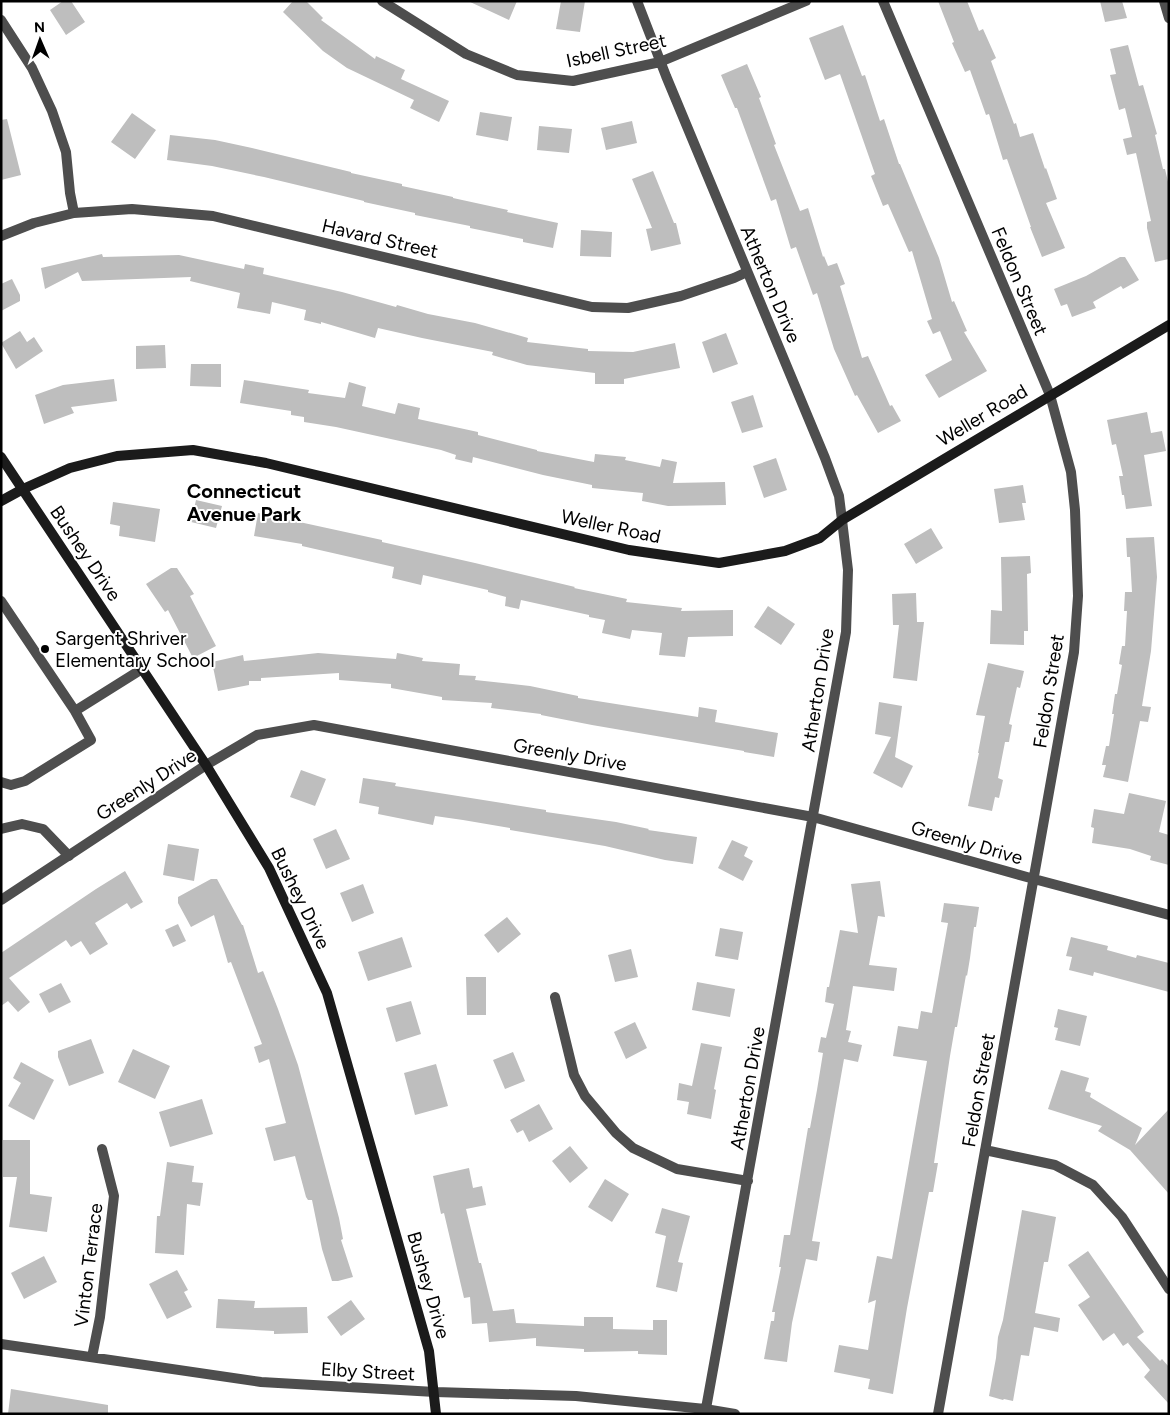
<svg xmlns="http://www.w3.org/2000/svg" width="1170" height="1415" font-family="Figtree,sans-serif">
<rect width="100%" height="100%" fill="#fff"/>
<path fill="#bebebe" d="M63,1H71L85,22L66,35L50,10Z
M293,1H306L323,18L321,20L375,59L376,56L405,70L401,79L449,101L439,122L410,108L414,100L347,68L323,51L283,12Z
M468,1H517L509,20Z
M561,1H585L580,32L556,29Z
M938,1H967L979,31L983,29L996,58L991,61L1014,124L1016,123L1020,137L1033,133L1045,169L1046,168L1057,199L1046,203L1065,248L1042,257L1030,227H1031L1007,159L1003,160L989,114L986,115L970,70L965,72L952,43L954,42Z
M1100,1H1122L1127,18L1105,22Z
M843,25L862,76L865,75L880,121L884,119L899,164H900L939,258L952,302L954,301L967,331L964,332L987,371L939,398L925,375L952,360L940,331L933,334L927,321L932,319L912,251L909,252L888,204L883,206L871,176L875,174L840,74L825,80L809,38Z
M1128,45L1139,86L1143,85L1157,134L1155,135L1163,169H1165L1169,186V259L1155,262L1147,228V222L1151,221L1136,153L1127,155L1123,139L1132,137L1125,108L1119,110L1110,75L1116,74L1110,49Z
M747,64L761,97L759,98L776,144L774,145L800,211L808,208L823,257L824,256L828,266L837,263L845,284L840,286L862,358L868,356L890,406L892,405L901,421L878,433L857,395L855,396L834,349L817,293L813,295L796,247L791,249L776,199L771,201L737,108H735L721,75Z
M480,112L512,117L508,141L476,135Z
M132,113L156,130L135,159L111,142Z
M7,119L21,175L1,180V120Z
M632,121L637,143L606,150L601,128Z
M539,126L572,129L569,153L537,150Z
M170,135L215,140L252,148L351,172V173L402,184V186L453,197V198L508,210L507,212L558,223L553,248L523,242V239L470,228V226L415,215V213L364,202V201L264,177L212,166L167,160Z
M653,171L674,223H676L681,244L651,251L646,229L652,228L632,179Z
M581,230L612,232L611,257L580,256Z
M102,254L103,257L179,255L244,269L245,264L264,268L263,274L342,292L396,307L397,305L428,314L475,323L528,338L527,342L588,349V351L633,352L675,343L680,368L624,379V384H595V373L527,365L492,355L493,352L422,338L378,328L375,338L321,322V324L304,320L306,310L272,302L270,314L237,308L240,293L190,281L191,277L82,281L78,272L45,289L41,268Z
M1120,257H1125L1139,280L1123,289L1121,286L1093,302L1096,308L1072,317L1067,304L1061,306L1054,289L1086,276Z
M12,279L20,295V301L1,311V284Z
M20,331L27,342L34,337L43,351L16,369L1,343Z
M726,333L738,364L713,373L702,342Z
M165,345L166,368L136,369V346Z
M191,364H221V387L190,386Z
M114,379L117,401L71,407L74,413L44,424L35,395L63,385Z
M244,380L309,390L308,393L345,398L349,382L366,387L362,406L395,414L398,403L420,408L418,419L478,432V435L537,450V451L594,462L595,454L626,457L625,460L660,467L662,459L677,462L673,483L725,482L726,505L668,506L642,501L643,493L592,488V485L543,475L473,457L472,463L455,459L456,455L441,450L336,427L304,422V417L291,415V411L240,403Z
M753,395L763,427L742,433L731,402Z
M1147,412L1151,433L1162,431L1166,451L1144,455L1152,506L1126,509L1124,495H1122L1119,476H1123L1116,444L1112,445L1107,420Z
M776,458L787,490L764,498L753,466Z
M1023,485L1026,503H1022L1025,520L999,523L994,489Z
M196,500L222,506L216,528L191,522Z
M113,502L160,509L155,542L119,536L120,526L110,524Z
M258,513L382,540V542L475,563L575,587L574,588L627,599L626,602L682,608L681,611L733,610V636L688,637L685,657L659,655L662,633L632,630L630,639L602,633L605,620L589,617V615L521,600L519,609L505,606L506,597L488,592V590L423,575L421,585L392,578L394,567L302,546V544L254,536Z
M931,528L943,548L916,564L904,544Z
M1154,537L1157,577L1151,651L1142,706L1151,707L1148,722L1140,721L1128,782L1103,777L1106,765H1102L1106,746H1109L1114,714H1112L1115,694H1117L1122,665L1119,664L1122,646H1125L1127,611H1124L1125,592H1132L1130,557H1127L1126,538Z
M1030,556L1031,573L1027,574L1028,631H1024V645L990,644L991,610L1002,611L1001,557Z
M171,568H177L194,594L190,596L216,646L193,658L168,610L165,612L146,584Z
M916,593L917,622H924L917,681L893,678L899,625H893L892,594Z
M768,606L795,624L781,645L754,627Z
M318,653L396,659L397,653L423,658L422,661L460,664L459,675L476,676L475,680L530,686L578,696V698L698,717L699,707L717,710L715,722L778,733L774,757L744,752V751L592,725L541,715V714L491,708L492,703L442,700V697L391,688V684L339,680V673L261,678V681H249V685L218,691L212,662L243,655L244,661Z
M988,663L1024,671L1020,688L1017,687L1009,724L1012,725L1009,742H1005L998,778L1003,780L999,798L995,797L992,811L968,806L979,753H978L985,716L976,715Z
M879,702L902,706L895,757L913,766L902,788L873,773L891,737L875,734Z
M301,770L326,779L315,806L290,797Z
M363,778L396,783L395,786L546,810V812L616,822L649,829L648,830L697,837L693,864L665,860L605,846L510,830V828L463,820L435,816L433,825L378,814L379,807L359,803Z
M1129,793L1166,801L1159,832L1169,835V865L1150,860L1151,856L1130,849L1092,843L1094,828L1091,827L1094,809L1124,814Z
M336,829L350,859L326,869L313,839Z
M732,840L748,847L744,856L753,861L743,881L718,868Z
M168,844L199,849L194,881L163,875Z
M125,871L143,902L131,909L127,903L95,923L108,944L90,955L81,941L71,947L66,940L9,978L30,1002L18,1012L8,1001L1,1006V953L96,889Z
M211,879H217L242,925H243L258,973L263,971L278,1009L298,1065L339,1218L343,1239L341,1240L353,1277L338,1281H332L322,1249L312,1200H308L306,1197L295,1156L274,1161L265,1128L286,1123L269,1059L259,1063L254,1047L262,1044L231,962L228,963L214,915L191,927L178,903V897Z
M880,881L885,917L878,916L869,965L897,968L894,991L853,986L846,1030L851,1031L848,1042L862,1045L858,1062L844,1059L812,1241L820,1242L817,1261L806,1259L792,1323L787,1362L764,1359L771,1321H774L775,1312H772L781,1267H779L784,1235H790L808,1128H810L817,1090L823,1053L818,1052L821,1037L826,1038L834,1004L825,1002L827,987H829L840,930L858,933L851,884Z
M363,884L374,913L352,922L340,893Z
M944,903L979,907L976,927H974L970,958L967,976L966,975L957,1027H955L950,1056L934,1163H938L933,1192H929L907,1308L893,1394L868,1389L870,1379L834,1372L839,1345L868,1350L876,1300L868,1303L877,1256L892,1259L927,1061L893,1056L898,1026L918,1029L921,1011L932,1013L948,923L941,922Z
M507,917L521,934L498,953L484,935Z
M178,924L186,941L173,947L165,930Z
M720,928L743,932L738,960L715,956Z
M402,937L412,967L368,981L358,952Z
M1071,937L1108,946L1107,950L1136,958L1137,955L1169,963V992L1094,972L1093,976L1069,970L1072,957L1066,956Z
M631,949L638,977L615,982L608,955Z
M466,977H486V1015H467Z
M697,982L735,989L730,1017L692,1010Z
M61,983L71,1002L49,1013L39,994Z
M411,1001L421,1034L396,1042L386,1008Z
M1058,1009L1087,1016L1080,1046L1055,1040L1058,1028L1054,1027Z
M635,1022L647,1048L626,1059L614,1032Z
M91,1039L104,1073L69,1086L58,1057V1051Z
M701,1043L722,1047L714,1089L716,1090L711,1119L687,1114L689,1102L677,1100L679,1083L692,1086Z
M133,1049L170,1066L155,1099L118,1082Z
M513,1052L525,1081L505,1089L493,1060Z
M21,1062L54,1080L34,1120L8,1106L21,1083L13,1078Z
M436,1064L448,1106L415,1115L404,1073Z
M1061,1070L1089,1078L1085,1091L1091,1093L1090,1097L1142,1128L1135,1145L1169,1109V1194L1130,1150L1098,1131L1102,1126L1048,1109Z
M202,1099L213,1134L170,1147L159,1112Z
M539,1104L553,1129L529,1142L523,1130L517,1133L510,1120Z
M3,1140H30V1194L52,1197L47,1232L9,1227L17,1177H3Z
M570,1146L588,1168L570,1183L552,1161Z
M167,1162L194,1166L192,1182L203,1183L200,1206L187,1204L184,1255L155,1253L157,1216H160Z
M469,1168L473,1188L482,1186L486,1205L466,1209L479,1263H481L493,1311L514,1309L516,1323L584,1326V1317H613V1329L653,1330V1320H667V1355L638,1354V1351L584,1352V1349L536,1346V1338L489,1342L487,1323L472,1324L470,1297L464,1298L444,1213L441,1214L433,1176Z
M605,1179L629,1194L612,1222L588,1207Z
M662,1208L690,1216L678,1262L683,1263L677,1292L656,1287L666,1236L655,1233Z
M1022,1210L1056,1217L1048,1262H1044L1035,1313L1060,1318L1058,1332L1034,1327L1029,1356L1021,1355L1013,1401L1004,1399L1003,1400L989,1396L996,1358L998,1337L1003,1320Z
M1088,1251L1144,1332L1137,1337L1160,1361L1162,1359L1169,1367V1404L1144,1377L1150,1370L1128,1343L1129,1342L1123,1346L1114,1333L1103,1341L1078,1305L1090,1297L1068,1265Z
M44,1256L57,1282L24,1299L11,1273Z
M177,1270L188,1290L184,1292L192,1307L167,1319L149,1284Z
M218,1299L255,1301L254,1308L307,1307L308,1333L274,1334V1331L216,1328Z
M351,1300L365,1319L341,1336L327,1317Z
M11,1389L108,1405V1414H8Z"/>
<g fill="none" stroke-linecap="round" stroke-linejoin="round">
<path stroke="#4e4e4e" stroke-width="10" d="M1164,1L1169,18
M1,601L75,711L91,740L25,781L11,785L1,782
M75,711L142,669
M1,829L22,824L43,829L69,856"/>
<path stroke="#4e4e4e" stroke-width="10" d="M382,1L466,54L517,75L573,81L660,62L806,1
M637,1L666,76L825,458L839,496L842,520L848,570L846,632L705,1414
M883,1L1050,395L1071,472L1075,510L1078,596L1074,652L938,1414
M1,20L32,68L52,111L66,152L70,193L74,213
M1,236L34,223L74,213L132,209L213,216L592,307L628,308L681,296L734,278L747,272
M1,900L206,765L257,735L314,725L813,817L1034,879L1169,915
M555,997L574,1075L585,1096L616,1133L633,1148L677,1169L748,1181
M985,1150L1055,1165L1093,1185L1122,1217L1169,1289
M1,1344L261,1382L435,1392L576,1396L705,1409L735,1414
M92,1357L100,1317L114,1196L102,1149"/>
<path stroke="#1b1b1b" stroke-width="10" d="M1,457L206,765L269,868L327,993L429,1351L436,1414
M1,501L23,489L70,468L117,456L193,450L266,463L629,550L719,563L785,551L820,538L842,520L1169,325"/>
</g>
<circle fill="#000" stroke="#fff" stroke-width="2" cx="45" cy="649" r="5"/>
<g text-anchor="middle" stroke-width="4" stroke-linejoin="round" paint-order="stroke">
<g font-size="19" fill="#000" stroke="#fff">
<text transform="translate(616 50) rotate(-12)" y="7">Isbell Street</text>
<text transform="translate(380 238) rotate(13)" y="7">Havard Street</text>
<text transform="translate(1020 281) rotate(67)" y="7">Feldon Street</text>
<text transform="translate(771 284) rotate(67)" y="7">Atherton Drive</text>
<text transform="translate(982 415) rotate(-31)" y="7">Weller Road</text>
<text transform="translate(611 526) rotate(12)" y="7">Weller Road</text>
<text transform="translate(86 553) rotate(56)" y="7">Bushey Drive</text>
<text transform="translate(817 690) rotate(-81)" y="7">Atherton Drive</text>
<text transform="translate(1048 691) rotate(-81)" y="7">Feldon Street</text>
<text transform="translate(570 754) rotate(10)" y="7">Greenly Drive</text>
<text transform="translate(146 784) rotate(-33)" y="7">Greenly Drive</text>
<text transform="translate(967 842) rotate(16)" y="7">Greenly Drive</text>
<text transform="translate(301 898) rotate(64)" y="7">Bushey Drive</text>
<text transform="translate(747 1088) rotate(-80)" y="7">Atherton Drive</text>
<text transform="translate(978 1090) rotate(-80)" y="7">Feldon Street</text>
<text transform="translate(88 1265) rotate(-83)" y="7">Vinton Terrace</text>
<text transform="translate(429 1285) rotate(74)" y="7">Bushey Drive</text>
<text transform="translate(368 1371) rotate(3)" y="7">Elby Street</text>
</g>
<g font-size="19" fill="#000" stroke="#fff" text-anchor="start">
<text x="55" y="645">Sargent Shriver<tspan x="55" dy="22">Elementary School</tspan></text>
</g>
<g font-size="20" font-weight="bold" fill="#000" stroke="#fff">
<text x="244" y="498">Connecticut<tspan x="244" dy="23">Avenue Park</tspan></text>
</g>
</g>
<rect width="1170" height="1415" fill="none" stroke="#000000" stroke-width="5"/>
<g transform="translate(40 40) rotate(358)" stroke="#ffffff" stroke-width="4" paint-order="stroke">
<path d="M0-4L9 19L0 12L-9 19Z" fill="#000000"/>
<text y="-8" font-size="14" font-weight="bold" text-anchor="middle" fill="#000000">N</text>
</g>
</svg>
